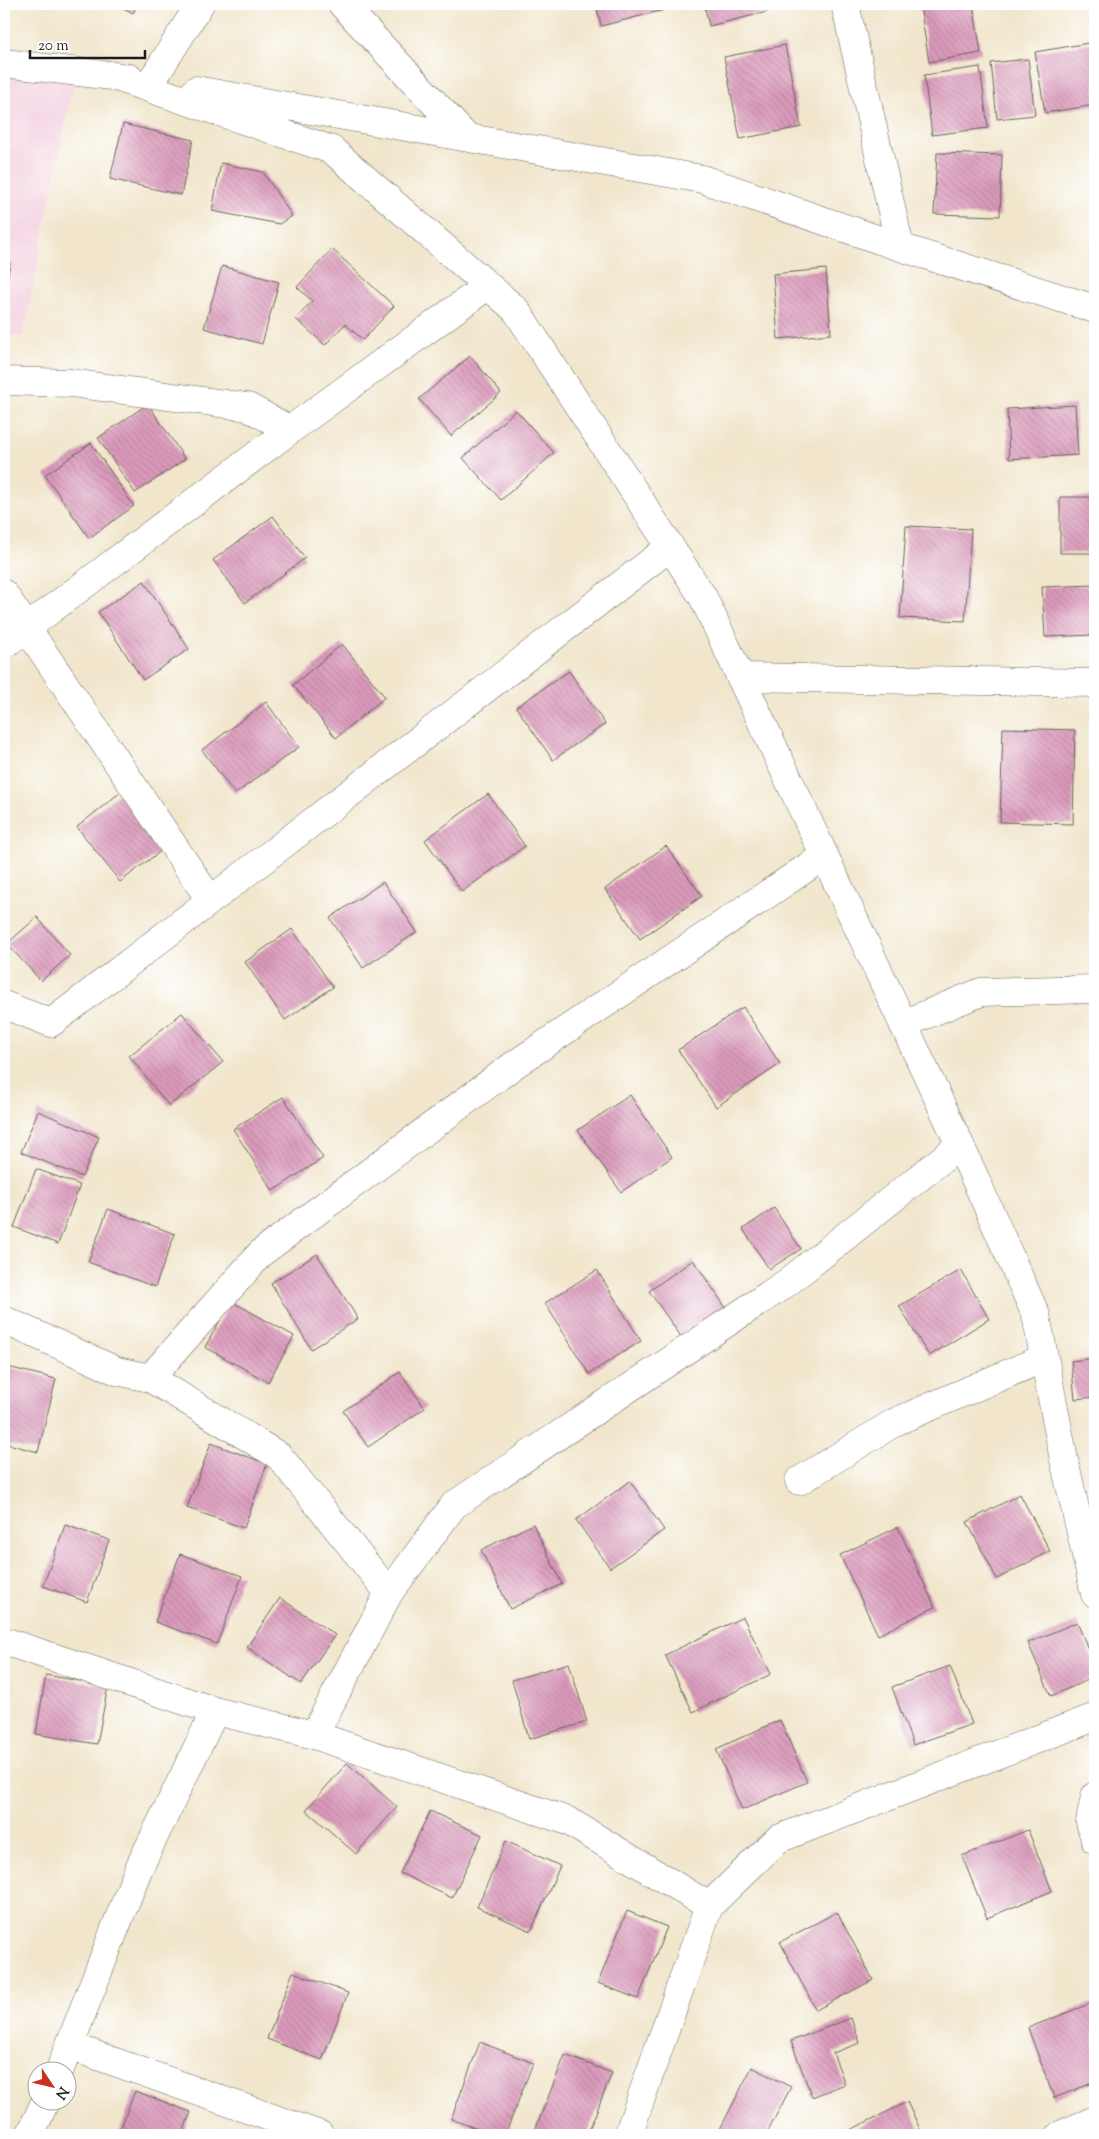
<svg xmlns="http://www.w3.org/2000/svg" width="1099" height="2139" font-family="'Sorts Mill Goudy',serif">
<defs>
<pattern id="building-back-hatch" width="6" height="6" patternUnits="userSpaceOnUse" patternTransform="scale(1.25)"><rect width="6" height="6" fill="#da99ba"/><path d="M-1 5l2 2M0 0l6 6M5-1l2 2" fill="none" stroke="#ba839f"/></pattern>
</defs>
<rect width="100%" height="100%" fill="#fff"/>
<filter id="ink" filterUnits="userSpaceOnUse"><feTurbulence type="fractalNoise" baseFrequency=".02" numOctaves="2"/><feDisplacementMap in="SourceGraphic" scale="10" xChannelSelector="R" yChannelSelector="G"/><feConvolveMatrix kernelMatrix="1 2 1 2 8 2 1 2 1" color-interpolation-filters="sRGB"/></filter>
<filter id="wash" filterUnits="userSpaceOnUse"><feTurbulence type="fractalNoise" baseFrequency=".0096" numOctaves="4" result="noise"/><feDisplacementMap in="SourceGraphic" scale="20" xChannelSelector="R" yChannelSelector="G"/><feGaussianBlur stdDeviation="1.12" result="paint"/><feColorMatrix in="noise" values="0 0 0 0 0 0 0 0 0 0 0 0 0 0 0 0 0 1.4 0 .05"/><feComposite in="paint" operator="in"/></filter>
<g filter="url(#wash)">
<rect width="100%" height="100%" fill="#f1e6cc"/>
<path fill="#f3cfdf" d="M4,68L74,81L23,336L4,334Z"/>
<g id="blocks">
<path fill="url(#building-back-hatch)" d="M116,4H138L133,13Z
M596,4H662L664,10L601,26Z
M704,4H765L767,12L709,26Z
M927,4H973L981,53L929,62L920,5Z
M1095,42V105L1045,113L1035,52Z
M785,45L801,127L740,139L724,57Z
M1028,59L1035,115L997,119L991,63Z
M980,67L988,128L932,135L924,75Z
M4,123H9L5,149H4Z
M123,124L193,140L181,195L110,179Z
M937,153L1002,155L1000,216L934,214Z
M221,163L263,172L292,216L279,224L212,211Z
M332,249L394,306L363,340L345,324L325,345L296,319L312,301L297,287Z
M4,262L10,263L5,292H4Z
M222,266L279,282L262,344L204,328Z
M826,269L831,334L778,339L773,274Z
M470,356L501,393L451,436L419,399Z
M148,404L185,459L135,493L98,438Z
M1075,405L1078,455L1009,459L1007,409Z
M516,410L554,453L501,500L463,458Z
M91,443L134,506L89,538L45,475Z
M1060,497H1095V553H1060Z
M273,516L305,558L245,603L213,560Z
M906,526L971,529L965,621L900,618Z
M144,581L189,649L143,680L98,612Z
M1095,585V635L1045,637L1042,587Z
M342,644L385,697L336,738L293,685Z
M569,671L605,724L553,760L516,707Z
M266,702L299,747L235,794L202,750Z
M1003,728L1075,730L1073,824L1000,822Z
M122,791L166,847L120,882L77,827Z
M488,794L525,846L462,892L425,840Z
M666,846L702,896L640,939L605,889Z
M383,882L417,932L363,968L330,918Z
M37,917L70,955L41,981L7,944Z
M292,929L333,987L285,1020L245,962Z
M743,1007L780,1064L716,1107L678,1050Z
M182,1013L223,1062L169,1106L129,1056Z
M630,1095L672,1157L621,1192L578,1130Z
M283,1097L323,1158L273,1191L233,1129Z
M38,1111L99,1137L82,1177L21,1152Z
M36,1169L80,1185L58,1244L14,1227Z
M774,1208L801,1249L769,1269L743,1229Z
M108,1209L175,1234L155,1287L88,1262Z
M317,1254L358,1319L311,1349L271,1283Z
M693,1260L726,1308L682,1338L649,1291Z
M597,1270L641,1341L589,1374L545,1303Z
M961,1270L989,1319L929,1356L899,1306Z
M231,1301L294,1336L268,1382L205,1347Z
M1095,1358V1397L1075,1399L1071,1361Z
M4,1366L56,1379L38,1452L4,1443Z
M400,1372L425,1408L368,1447L343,1411Z
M211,1443L267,1464L244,1528L187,1508Z
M630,1481L664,1530L610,1568L576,1520Z
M1020,1494L1050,1551L997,1579L967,1522Z
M533,1524L562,1584L510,1609L481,1550Z
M65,1525L109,1540L87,1602L43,1586Z
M898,1527L935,1607L878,1635L840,1555Z
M180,1554L242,1576L217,1644L155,1622Z
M280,1598L335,1635L301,1684L247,1647Z
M743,1617L771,1674L693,1712L665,1655Z
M1077,1622L1095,1666V1677L1051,1696L1028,1643Z
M569,1663L587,1722L529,1739L512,1680Z
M950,1666L972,1724L913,1745L892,1687Z
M46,1675L108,1686L97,1744L36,1734Z
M780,1720L807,1782L742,1810L716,1749Z
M347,1763L397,1807L356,1854L306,1810Z
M430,1811L482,1835L452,1898L400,1873Z
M1028,1830L1052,1891L987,1918L962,1856Z
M506,1841L560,1866L531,1931L477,1907Z
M627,1911L667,1927L638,1999L598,1983Z
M837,1912L873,1980L816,2010L780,1942Z
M293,1972L348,1993L322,2060L267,2039Z
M1094,2002L1095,2082L1054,2098L1028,2028Z
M851,2018L860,2043L833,2053L845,2084L812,2097L791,2041Z
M480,2042L533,2063L505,2135H494L451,2119Z
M565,2055L612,2073L587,2135H533Z
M752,2067L791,2087L766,2135H717Z
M135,2091L191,2112L182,2135H118Z
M907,2102L923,2135H847L846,2132Z"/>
</g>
</g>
<g filter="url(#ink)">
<use href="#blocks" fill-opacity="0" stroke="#67635a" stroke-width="1"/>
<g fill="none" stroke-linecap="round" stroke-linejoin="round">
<defs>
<path id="minor" d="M342,4L466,137
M845,4L900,247
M4,63L129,78
M110,75L332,150L516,310L703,597L960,1145L1036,1315L1064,1460L1095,1594
M151,82L200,4
M196,90L702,179L900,247L1095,309
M4,381L71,383L248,407L290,430
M4,594L210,900
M4,645L290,430L487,286
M740,677L1095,683
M4,1005L51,1023L670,547
M903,1024L981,992L1095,989
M4,1320L117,1371L150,1378L279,1456L389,1593
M150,1378L261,1253L514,1065L824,856
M799,1481L895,1422L1044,1358
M4,1641L215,1711L314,1735L568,1821L709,1906
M314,1735L389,1593L454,1505L788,1282L960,1145
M1095,1796L1090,1822L1095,1840
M70,2046L320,2135
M59,2072L138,1870L215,1711
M30,2135L45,2102
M628,2135L709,1906L778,1839L1095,1717
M1060,2135L1095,2120"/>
</defs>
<use href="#minor" stroke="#67635a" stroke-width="29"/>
<use href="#minor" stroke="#fff" stroke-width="28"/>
</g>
</g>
<rect width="1099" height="2139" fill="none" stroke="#fff" stroke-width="20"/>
<g transform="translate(52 2086) rotate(125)"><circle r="24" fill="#ffffff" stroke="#a4a4a4"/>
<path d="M0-4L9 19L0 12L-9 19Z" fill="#c8321e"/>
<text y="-8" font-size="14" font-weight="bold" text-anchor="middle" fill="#1c1c1c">N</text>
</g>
<path d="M30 50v8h115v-8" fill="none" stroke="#1c1c1c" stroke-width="2.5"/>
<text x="38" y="50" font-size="15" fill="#1c1c1c" stroke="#ffffff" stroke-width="4" paint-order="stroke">20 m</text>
</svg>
